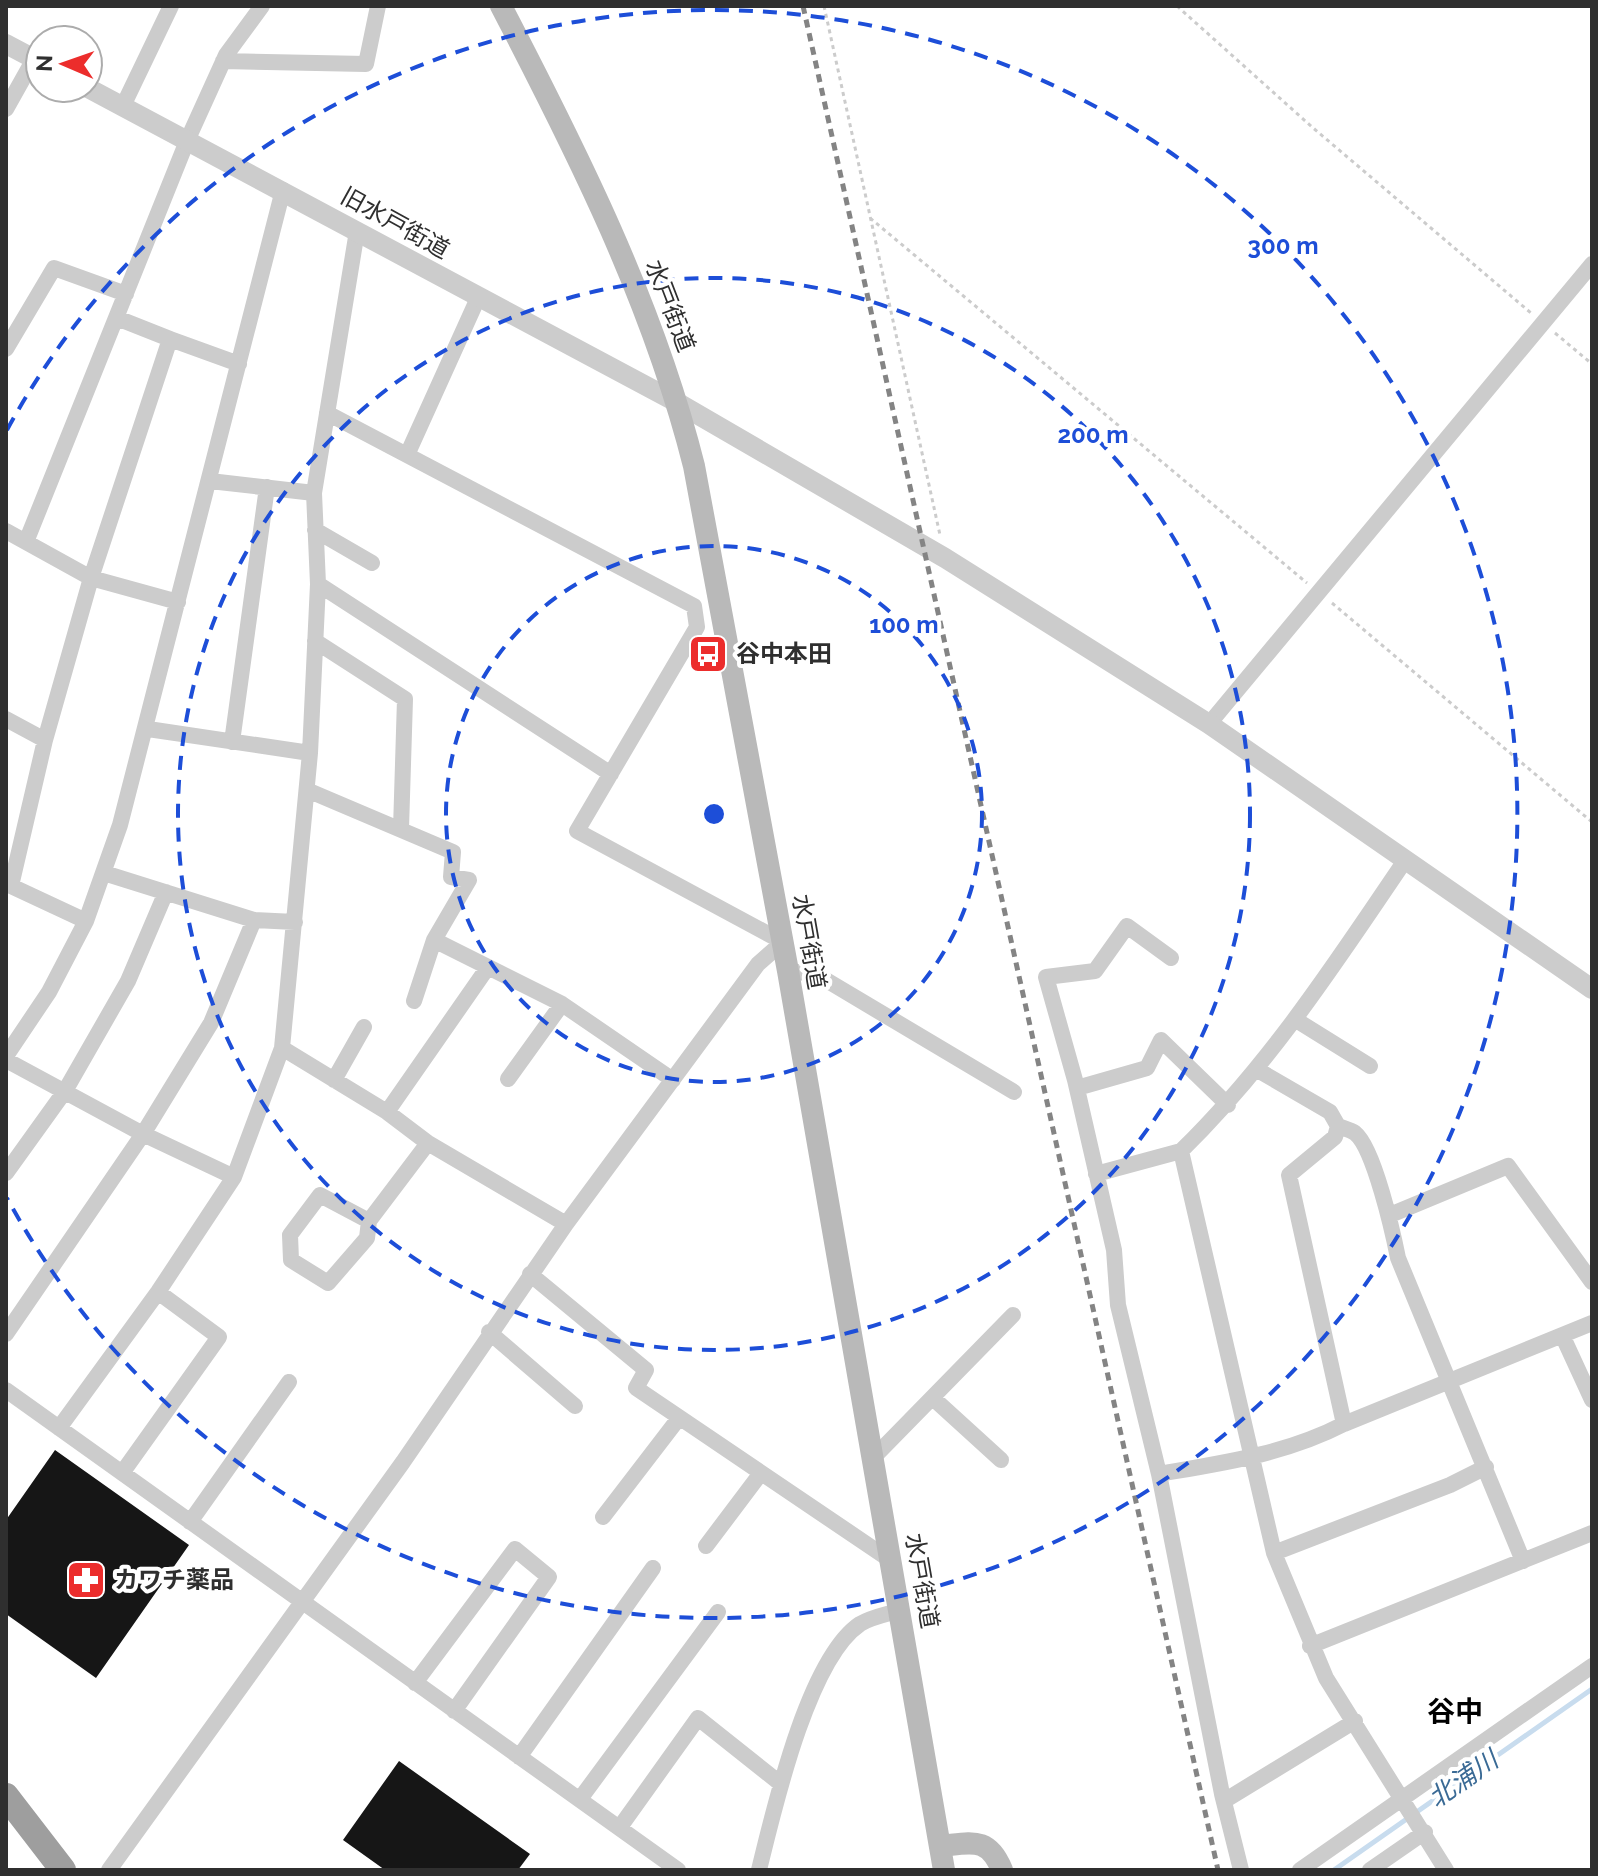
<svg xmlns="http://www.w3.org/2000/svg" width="1598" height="1876" font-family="Raleway,'Noto Sans JP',sans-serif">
<rect width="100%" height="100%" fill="#fff"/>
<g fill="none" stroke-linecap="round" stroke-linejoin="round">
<path stroke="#c8dcee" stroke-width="5" d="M1334,1870L1592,1689"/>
</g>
<path fill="#161616" d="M55,1450L189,1545L96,1678L6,1614V1520Z
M399,1761L530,1854L518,1870H385L343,1840Z"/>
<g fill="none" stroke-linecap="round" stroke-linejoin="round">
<path stroke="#ccc" stroke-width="3" stroke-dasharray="4 4" stroke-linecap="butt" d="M824,6L940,535
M1177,6L1312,127L1531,313
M870,218L1307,583
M1555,333L1592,364
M1332,603L1592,822"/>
<path stroke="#ccc" stroke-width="16" d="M223,61L366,64L378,6
M123,106L171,6
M6,109L34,59
M117,318L170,339
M6,349L54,268L126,294
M407,455L478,298
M210,481L314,493
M315,530L372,563
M6,531L91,578L178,602
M26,542L187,141L226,55L262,6
M318,584L611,774
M315,641L405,699L401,829
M6,719L45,740L11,886L86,921
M1209,724L1592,264
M148,729L310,753
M45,740L91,578L170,339L239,364
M232,742L267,487
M307,790L453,852L451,877L469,880L434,940L414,1001
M1406,859C1337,961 1270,1064 1181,1151L1274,1553L1326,1678L1446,1870
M104,873L254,920L295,922
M434,940L562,1004L673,1080
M1171,958L1127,926L1095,971L1046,977L1075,1080L1114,1250L1118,1305L1159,1474L1222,1794L1241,1870
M788,971L816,974L1014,1092
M1296,1020L1370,1066
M282,1048L387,1112L428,1143L566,1224
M6,1056L49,992L86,921L120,825L283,190
M6,1060L143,1134L234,1177
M1256,1069L1330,1112L1338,1126L1335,1137L1289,1175L1344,1424
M508,1079L562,1004
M334,1080L364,1027
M1077,1088L1147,1068L1161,1040L1228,1105
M387,1112L488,967
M1338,1126C1343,1128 1351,1130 1355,1133C1374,1148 1393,1233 1398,1258L1523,1561
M6,1173L65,1091L128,981L166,892
M1096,1174L1181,1151
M1390,1215L1508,1166L1592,1282
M369,1221L367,1238L328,1283L291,1260L290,1235L320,1195L369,1221L428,1143
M530,1274L646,1370L636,1388L893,1562
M489,1332L575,1406
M6,1334L143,1134L211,1023L254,920
M1563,1337L1592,1400
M6,1390L678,1870
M934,1399L1001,1460
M59,1428L158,1292L234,1177L282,1048L310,753L318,584L314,493L357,231
M874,1457L1013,1315
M122,1473L219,1337L158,1292
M1159,1474C1223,1463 1286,1454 1344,1424L1592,1323
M603,1517L679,1418
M190,1522L289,1382
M706,1546L761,1473
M1274,1553L1450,1485L1486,1467
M1310,1646L1592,1533
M415,1683L515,1549L549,1577L454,1711
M519,1757L653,1568
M580,1799L718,1612
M1224,1801L1355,1721
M620,1827L698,1718L781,1784
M109,1870L403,1462L566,1224L758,964L783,942L577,831L697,627L694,606L327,413
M759,1870C774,1809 808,1659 860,1624C871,1617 888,1614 901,1610
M1300,1870L1592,1666
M1370,1870L1425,1832"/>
<path stroke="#ccc" stroke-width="20" d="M6,44L40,62
M88,88L678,403L945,558L1209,724L1592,989"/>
<path stroke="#b9b9b9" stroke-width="22" d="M501,6C578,154 653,303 694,466L788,971L944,1870
M940,1846C972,1843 988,1836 1002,1870"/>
<path stroke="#9e9e9e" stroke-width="26" d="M6,1796L63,1870"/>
<path stroke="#848484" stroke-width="5" stroke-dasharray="8 6" stroke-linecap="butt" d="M803,6L1218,1870"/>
</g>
<g fill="none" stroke="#1d4ed8" stroke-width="4" stroke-dasharray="14 10">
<circle cx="714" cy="814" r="268"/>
<circle cx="714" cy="814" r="536"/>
<path d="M7 430A804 804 0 1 1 7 1198"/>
</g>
<defs>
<symbol id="bus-square" viewBox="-11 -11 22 22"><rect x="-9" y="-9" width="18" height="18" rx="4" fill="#ec2d2c" stroke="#fff"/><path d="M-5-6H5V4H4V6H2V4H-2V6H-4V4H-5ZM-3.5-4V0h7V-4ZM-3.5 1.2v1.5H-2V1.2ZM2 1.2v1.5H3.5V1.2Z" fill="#fff"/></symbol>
<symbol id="pharmacy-square" viewBox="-11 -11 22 22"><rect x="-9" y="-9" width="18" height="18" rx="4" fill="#ec2d2c" stroke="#fff"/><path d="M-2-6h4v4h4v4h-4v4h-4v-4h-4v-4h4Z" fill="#fff"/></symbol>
</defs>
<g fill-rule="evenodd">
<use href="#bus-square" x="686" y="632" width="44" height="44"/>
<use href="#pharmacy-square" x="64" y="1558" width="44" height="44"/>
</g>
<g text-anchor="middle" stroke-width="8" stroke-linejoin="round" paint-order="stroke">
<g font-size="24" fill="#2f2f2f" stroke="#fff">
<text transform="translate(395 223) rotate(29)" y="8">旧水戸街道</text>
<text transform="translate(670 306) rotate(69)" y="8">水戸街道</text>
<text transform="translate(809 942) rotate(80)" y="8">水戸街道</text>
<text transform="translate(922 1581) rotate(80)" y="8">水戸街道</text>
</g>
<g font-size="24" font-weight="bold" fill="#2f2f2f" stroke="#fff" text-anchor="start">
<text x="736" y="662">谷中本田</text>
<text x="114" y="1588">カワチ薬品</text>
</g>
<g font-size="26" font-style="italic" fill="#3a6a95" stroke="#fff">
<text transform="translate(1463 1779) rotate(-35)" y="9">北浦川</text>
</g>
<g font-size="28" font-weight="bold" fill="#000" stroke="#fff">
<text x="1455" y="1721">谷中</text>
</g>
</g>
<circle cx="714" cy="814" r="12" fill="#1d4ed8" stroke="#fff" stroke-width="4"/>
<g font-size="24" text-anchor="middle" font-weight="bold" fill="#1d4ed8" stroke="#fff" stroke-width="8" stroke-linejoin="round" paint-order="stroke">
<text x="1283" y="254">300 m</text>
<text x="1093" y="443">200 m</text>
<text x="904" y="633">100 m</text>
</g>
<rect width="1598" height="1876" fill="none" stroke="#2f2f2f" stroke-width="16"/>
<g transform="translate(64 64) rotate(272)"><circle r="38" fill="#ffffff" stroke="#acacac" stroke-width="2"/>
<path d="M0-6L14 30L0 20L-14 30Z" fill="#ec2d2c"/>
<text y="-12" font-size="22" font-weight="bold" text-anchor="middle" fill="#2f2f2f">N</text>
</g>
</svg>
